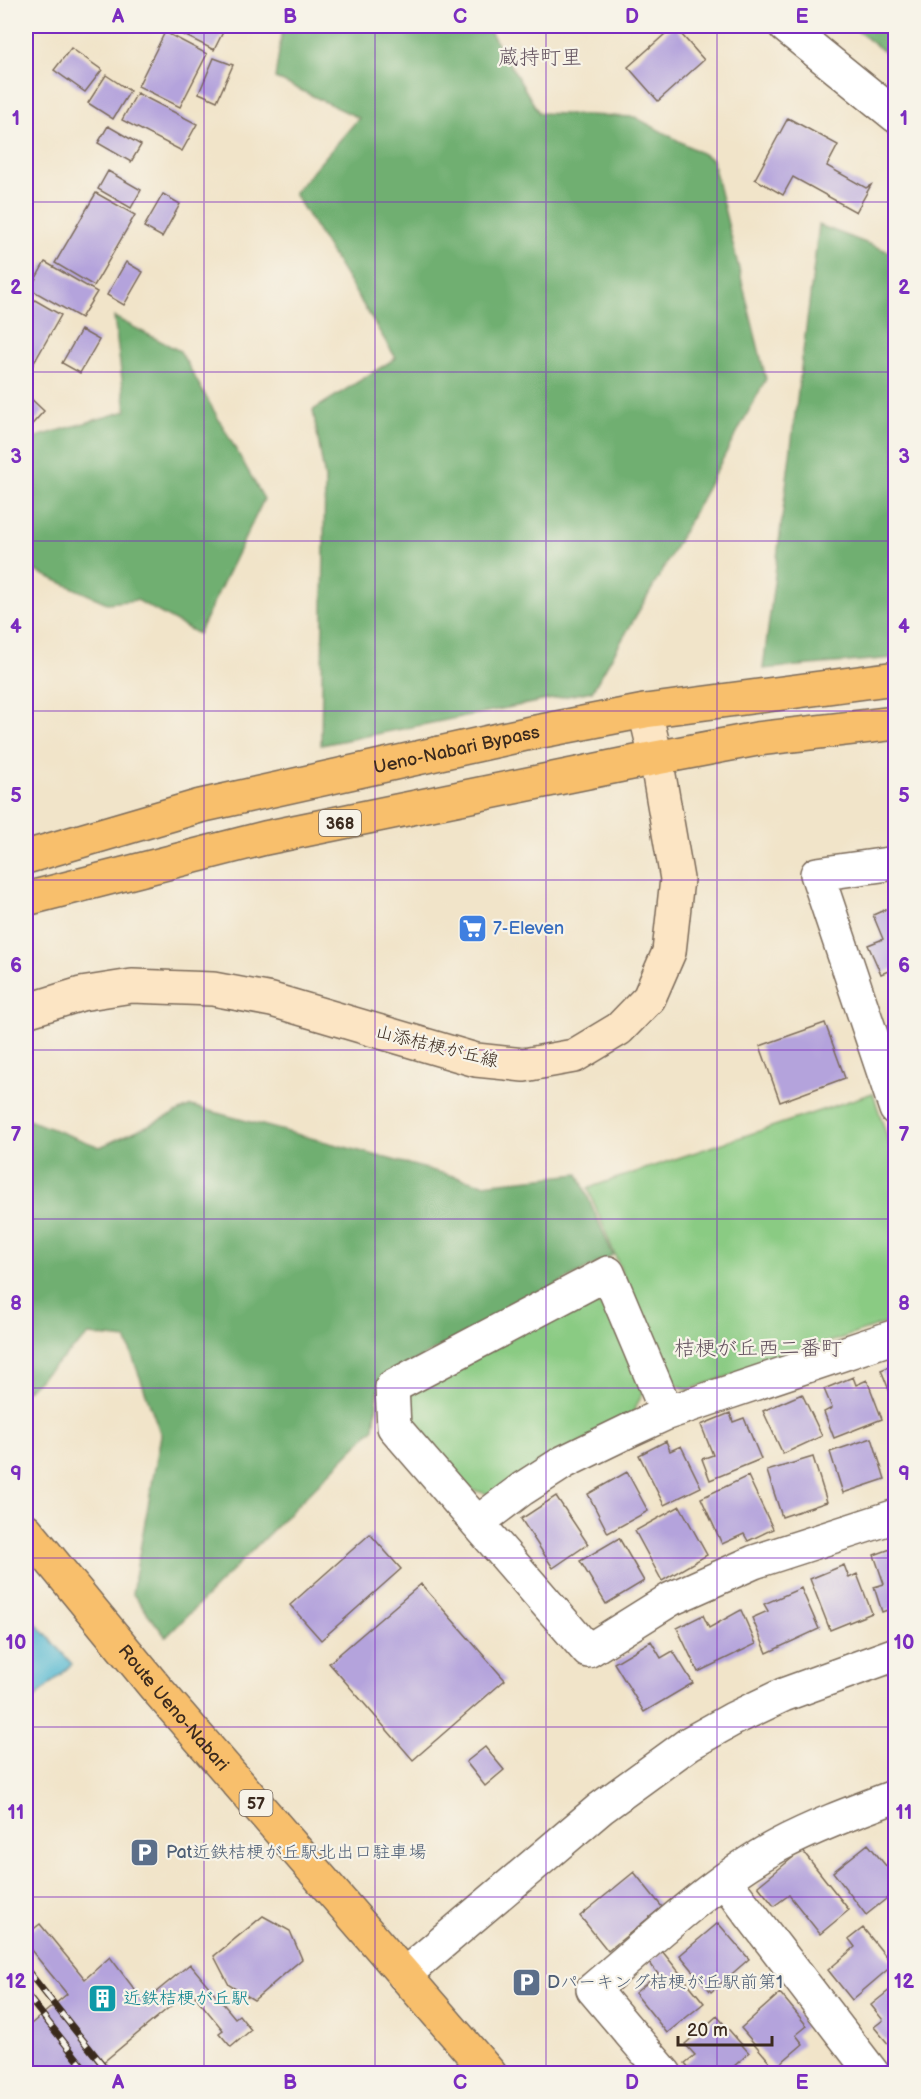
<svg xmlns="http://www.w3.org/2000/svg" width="921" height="2099" font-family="'Balsamiq Sans','Klee One',sans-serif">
<rect width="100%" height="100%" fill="#f7f3e8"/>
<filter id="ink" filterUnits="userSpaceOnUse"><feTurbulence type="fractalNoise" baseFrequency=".0167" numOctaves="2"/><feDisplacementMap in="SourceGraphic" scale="12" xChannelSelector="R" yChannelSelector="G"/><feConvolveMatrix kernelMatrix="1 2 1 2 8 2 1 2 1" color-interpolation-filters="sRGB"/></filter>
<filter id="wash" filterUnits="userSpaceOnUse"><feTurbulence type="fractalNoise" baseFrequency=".008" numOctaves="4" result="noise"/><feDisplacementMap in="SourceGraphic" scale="24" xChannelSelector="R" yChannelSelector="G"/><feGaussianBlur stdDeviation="1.35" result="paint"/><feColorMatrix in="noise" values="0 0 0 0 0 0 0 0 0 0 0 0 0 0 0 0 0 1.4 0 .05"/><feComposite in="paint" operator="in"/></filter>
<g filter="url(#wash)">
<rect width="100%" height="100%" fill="#f1e4c9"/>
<path fill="#8acb83" stroke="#627a50" stroke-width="1.5" d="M873,1093L895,1162V1320L688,1390L664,1378L588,1188Z
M584,1297L607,1309L643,1393L632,1414L491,1495L466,1488L407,1421L410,1395Z"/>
<path fill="#6faf71" stroke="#556c48" stroke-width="1.5" d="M283,26H487L539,113L635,117L712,159L766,379L660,575L592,691L321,745L325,479L313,410L396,358L294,193L359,118L275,78Z
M851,26H895V60Z
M819,225L895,254V658L763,669Z
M114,317L180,351L264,499L198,634L137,600L107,603L26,567V440L126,411Z
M191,1106L483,1184L578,1174L613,1255L380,1379L374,1428L166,1637L132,1593L161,1435L126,1339L89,1335L26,1391V1119L100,1147Z"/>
<path fill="#52b8d1" stroke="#467178" stroke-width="1.5" d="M26,1612L72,1664L26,1706Z"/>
<g id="blocks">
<path fill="#b4a3dc" d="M166,26H226L214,50Z
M674,26L704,60L658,101L628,67Z
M165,32L207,54L180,107L138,86Z
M71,48L102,70L85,92L54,70Z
M214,58L233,65L217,101L199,93Z
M106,75L130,91L113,119L88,103Z
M137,93L197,124L182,151L122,120Z
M788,118L838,145L827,166L866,188L871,185L856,212L793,177L783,195L755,179Z
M108,126L141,145L131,162L98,143Z
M108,171L141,190L131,208L98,189Z
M96,193L135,215L94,286L55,263Z
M163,194L180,204L162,237L144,227Z
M45,262L97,292L81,318L30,289Z
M126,262L143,272L124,305L107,295Z
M26,295L61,315L26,377Z
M81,330L99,340L80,373L62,363Z
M26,394L44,411L26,431Z
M896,905V968L881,974L868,945L883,939L873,915Z
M825,1023L845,1078L780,1102L760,1046Z
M896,1364V1405H895L881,1370Z
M853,1377L856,1385L867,1380L882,1419L834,1438L824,1412L832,1408L824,1389Z
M802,1394L822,1436L783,1454L763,1411Z
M730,1413L733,1422L744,1418L761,1459L710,1480L702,1459L713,1455L701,1425Z
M872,1438L885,1479L843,1493L830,1452Z
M666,1441L670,1451L681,1446L701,1487L664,1505L639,1455Z
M813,1457L827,1502L782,1517L767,1471Z
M627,1472L648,1511L608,1533L588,1494Z
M748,1476L773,1529L748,1541L744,1534L722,1544L701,1498Z
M556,1496L588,1544L553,1568L521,1519Z
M680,1506L707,1555L662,1581L635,1531Z
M370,1534L401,1569L321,1640L290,1605Z
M619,1538L644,1581L606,1604L580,1561Z
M896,1547V1607L882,1612L874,1587L884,1584L874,1555Z
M844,1565L849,1578L857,1574L872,1613L830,1630L810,1579Z
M421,1584L505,1680L413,1760L329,1663Z
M801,1588L819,1629L767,1653L752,1618L768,1611L764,1604Z
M741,1610L756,1644L698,1672L677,1628L703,1615L709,1628Z
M651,1641L661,1658L673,1651L693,1683L644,1712L614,1663Z
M485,1747L504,1770L485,1786L466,1762Z
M868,1844L896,1878V1891L866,1915L833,1872Z
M802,1850L849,1910L820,1934L789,1895L774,1906L758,1886Z
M634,1872L662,1907L608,1951L580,1916Z
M263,1916L290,1931L302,1959L254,2000L229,1985L214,1956Z
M718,1923L749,1959L711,1992L680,1955Z
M40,1924L85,1979L110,1957L144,2002L190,1964L235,2018L239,2015L251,2030L231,2047L219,2033L223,2030L190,1990L89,2074H35L26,2061V2018L31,2024L67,1994L26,1944V1935Z
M863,1928L893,1965L852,2000L828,1970L855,1947L849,1939Z
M662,1951L704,2003L667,2033L635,1993L658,1974L649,1962Z
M896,1985V2053L874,2027L883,2020L871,2005Z
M780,1993L807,2026L796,2035L803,2044L775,2068L741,2028Z
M717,2016L749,2053L725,2074H694L685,2063L695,2055L685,2044Z"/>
</g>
</g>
<g filter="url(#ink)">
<use href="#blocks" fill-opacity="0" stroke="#7b6b5a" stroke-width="1.5"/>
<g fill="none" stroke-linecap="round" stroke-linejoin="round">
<defs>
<path id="minor" d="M896,863L817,874L896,1109
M667,1413L608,1273L392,1387L394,1427L588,1651L671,1599L754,1562L896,1516
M477,1523L522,1489L564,1462L630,1430L667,1413L896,1336
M724,1880L873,2074
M665,2074L593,1989C650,1941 712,1881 777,1846C815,1826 856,1811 896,1796"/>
<path id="tertiary" d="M785,26L896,116
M404,1975L601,1808L690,1743L733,1719L783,1695L896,1654"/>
<path id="secondary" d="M26,1011L81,994L132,986L213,989L272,1000L476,1060L524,1065L574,1056L619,1029L649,998L669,952L677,879L656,758L645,711"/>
<g id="primary">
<path id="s1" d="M26,1530L155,1687L490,2074"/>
</g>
<g id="trunk">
<path id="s2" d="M26,857L200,806L526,734L645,711L896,678"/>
<path d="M26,899L265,838L656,758L757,739L896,723"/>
</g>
</defs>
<use href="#minor" stroke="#7b6b5a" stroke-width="36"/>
<use href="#tertiary" stroke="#7b6b5a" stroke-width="36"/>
<use href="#secondary" stroke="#7b6b5a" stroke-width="36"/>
<use href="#primary" stroke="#7b6b5a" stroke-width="36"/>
<use href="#trunk" stroke="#7b6b5a" stroke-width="36"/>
<use href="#minor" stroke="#fff" stroke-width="33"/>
<use href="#tertiary" stroke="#fff" stroke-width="33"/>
<use href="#secondary" stroke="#fce5c4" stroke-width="33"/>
<use href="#primary" stroke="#f8bf6c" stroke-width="33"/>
<use href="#trunk" stroke="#f8bf6c" stroke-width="33"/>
<defs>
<path id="rail" d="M26,1969L110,2074
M26,1994L89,2074"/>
</defs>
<use href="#rail" stroke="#3b2a1e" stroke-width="7"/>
<use href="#rail" stroke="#f7f3e8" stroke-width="4.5" stroke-dasharray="14" stroke-linecap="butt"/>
</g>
</g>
<path fill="none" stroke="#7b2cbf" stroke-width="1.5" stroke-opacity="0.55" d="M204,26V2074M375,26V2074M546,26V2074M717,26V2074M26,202H896M26,372H896M26,541H896M26,711H896M26,880H896M26,1050H896M26,1219H896M26,1388H896M26,1558H896M26,1727H896M26,1897H896"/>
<defs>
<symbol id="supermarket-square" viewBox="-11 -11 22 22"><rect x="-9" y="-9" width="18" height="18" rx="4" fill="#3f7fe0" stroke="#f7f3e8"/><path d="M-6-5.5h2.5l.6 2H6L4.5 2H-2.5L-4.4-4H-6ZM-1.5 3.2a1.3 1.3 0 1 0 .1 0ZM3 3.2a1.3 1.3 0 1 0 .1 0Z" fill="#fff"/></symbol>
<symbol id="parking-square" viewBox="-11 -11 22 22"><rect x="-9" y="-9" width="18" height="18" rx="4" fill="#5c6f8a" stroke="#f7f3e8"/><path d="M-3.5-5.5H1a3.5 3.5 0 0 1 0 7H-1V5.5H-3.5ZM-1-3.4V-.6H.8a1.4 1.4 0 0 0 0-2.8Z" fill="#fff"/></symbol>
<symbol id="building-square" viewBox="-11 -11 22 22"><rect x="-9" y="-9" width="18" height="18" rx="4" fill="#0f9aa8" stroke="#f7f3e8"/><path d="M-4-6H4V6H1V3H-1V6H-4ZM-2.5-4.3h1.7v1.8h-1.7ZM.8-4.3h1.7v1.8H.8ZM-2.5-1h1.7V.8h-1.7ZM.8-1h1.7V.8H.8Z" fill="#fff"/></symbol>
</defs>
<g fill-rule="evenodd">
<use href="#supermarket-square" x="456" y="912" width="33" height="33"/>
<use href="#parking-square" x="128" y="1836" width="33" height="33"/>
<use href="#parking-square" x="510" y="1966" width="33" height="33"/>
<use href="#building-square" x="86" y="1982" width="33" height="33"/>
</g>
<g text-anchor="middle" stroke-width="4.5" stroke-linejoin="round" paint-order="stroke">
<g fill="#f7f3e8" stroke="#73665b" stroke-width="1.5">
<rect x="319" y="810" width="42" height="26" rx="4.5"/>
<rect x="239.5" y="1790" width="33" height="26" rx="4.5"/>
</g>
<g font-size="16" font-weight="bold" fill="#3b2a1e">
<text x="340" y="829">368</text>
<text x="256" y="1809">57</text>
</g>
<g font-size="18" fill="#3b2a1e" stroke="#f7f3e8">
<text dy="6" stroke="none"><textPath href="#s2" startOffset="444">Ueno-Nabari Bypass</textPath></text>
<text transform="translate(437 1046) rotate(14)" y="6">山添桔梗が丘線</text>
<text dy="6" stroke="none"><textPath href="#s1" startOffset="231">Route Ueno-Nabari</textPath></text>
</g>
<g font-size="18" fill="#366cbe" stroke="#f7f3e8" text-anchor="start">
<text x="493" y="934">7-Eleven</text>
</g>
<g font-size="18" fill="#4e5e75" stroke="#f7f3e8" text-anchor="start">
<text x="166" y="1858">Pat近鉄桔梗が丘駅北出口駐車場</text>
<text x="547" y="1988">Dパーキング桔梗が丘駅前第1</text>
</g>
<g font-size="18" fill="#0d838f" stroke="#f7f3e8" text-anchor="start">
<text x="123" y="2004">近鉄桔梗が丘駅</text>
</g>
<g font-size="21" fill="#655460" stroke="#f7f3e8">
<text x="540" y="64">蔵持町里</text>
<text x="758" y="1355">桔梗が丘西二番町</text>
</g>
</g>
<rect width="921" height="2099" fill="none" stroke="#f7f3e8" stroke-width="66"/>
<path d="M678 2036v9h94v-9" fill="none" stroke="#3b2a1e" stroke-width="3"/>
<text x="687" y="2036" font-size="18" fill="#3b2a1e" stroke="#f7f3e8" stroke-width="4.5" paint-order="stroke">20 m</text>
<rect x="33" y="33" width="855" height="2033" fill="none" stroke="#7b2cbf" stroke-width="2"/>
<g font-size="20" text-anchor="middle" font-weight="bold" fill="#7b2cbf">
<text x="118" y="23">A</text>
<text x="290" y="23">B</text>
<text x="460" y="23">C</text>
<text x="632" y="23">D</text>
<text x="802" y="23">E</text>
<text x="16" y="125">1</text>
<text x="904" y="125">1</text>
<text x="16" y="294">2</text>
<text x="904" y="294">2</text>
<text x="16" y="463">3</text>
<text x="904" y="463">3</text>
<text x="16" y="633">4</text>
<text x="904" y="633">4</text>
<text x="16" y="802">5</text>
<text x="904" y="802">5</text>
<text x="16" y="972">6</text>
<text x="904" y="972">6</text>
<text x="16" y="1141">7</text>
<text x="904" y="1141">7</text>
<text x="16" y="1310">8</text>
<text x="904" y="1310">8</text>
<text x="16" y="1480">9</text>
<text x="904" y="1480">9</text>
<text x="16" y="1649">10</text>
<text x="904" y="1649">10</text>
<text x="16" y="1819">11</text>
<text x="904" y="1819">11</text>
<text x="16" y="1988">12</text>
<text x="904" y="1988">12</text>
<text x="118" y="2089">A</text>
<text x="290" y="2089">B</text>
<text x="460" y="2089">C</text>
<text x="632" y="2089">D</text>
<text x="802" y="2089">E</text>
</g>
</svg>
